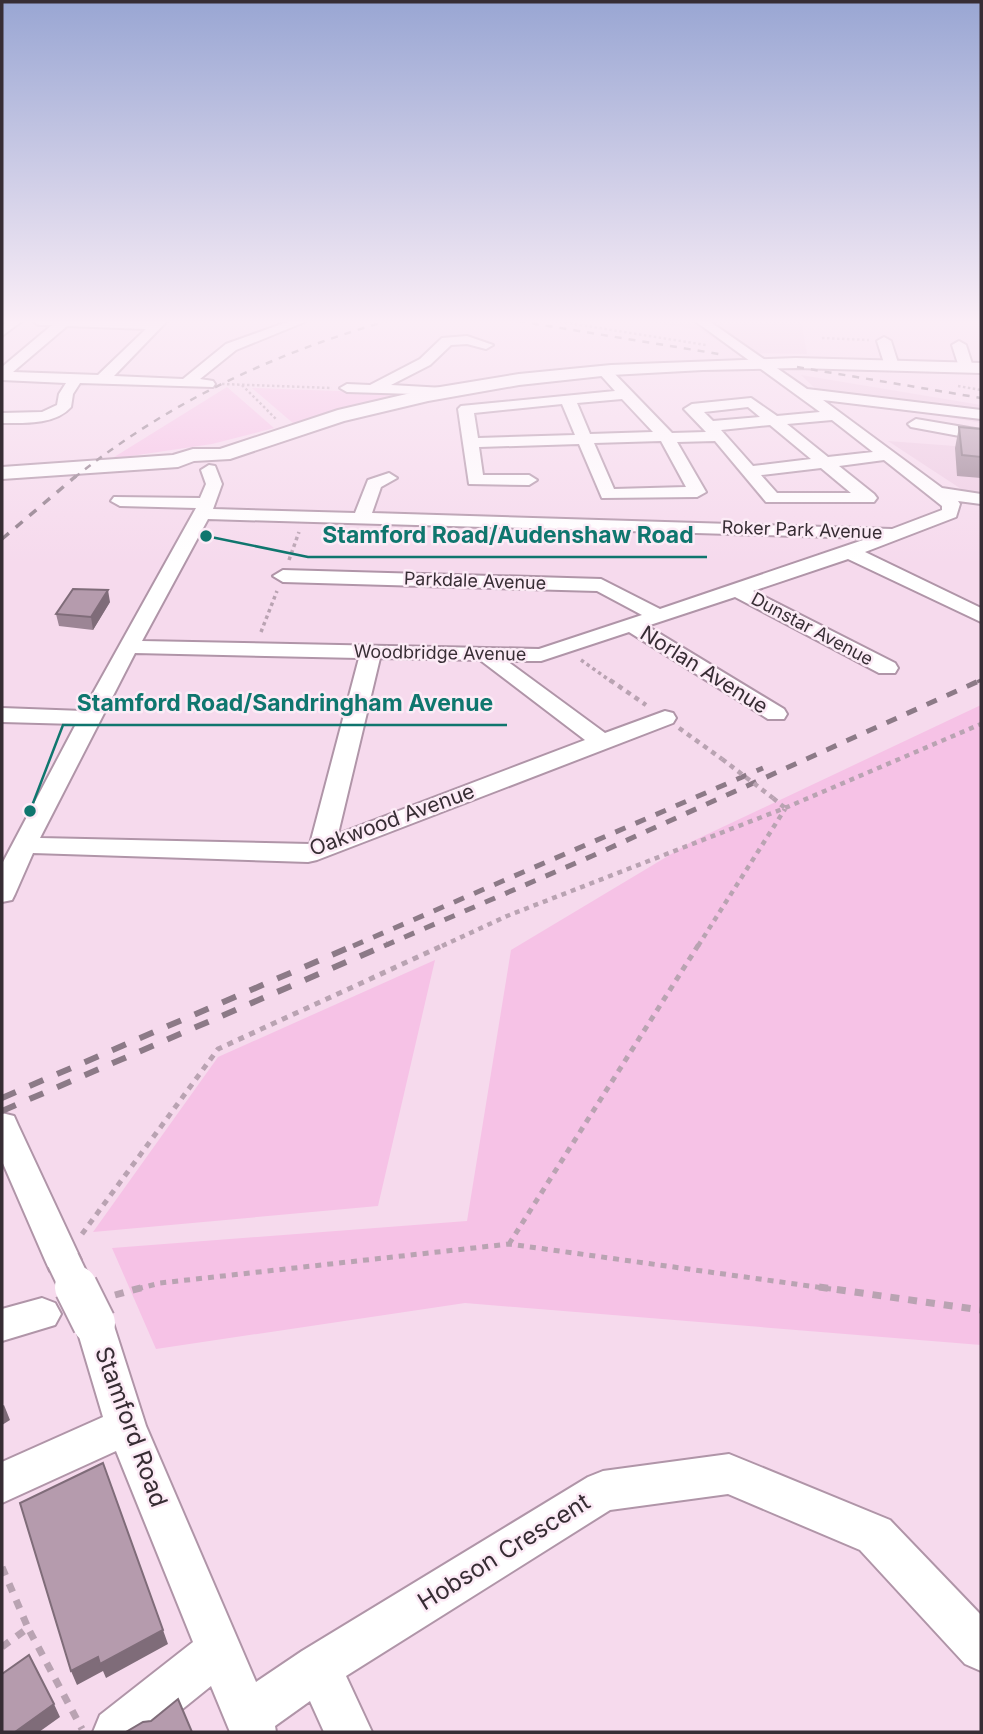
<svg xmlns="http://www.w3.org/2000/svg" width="983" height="1734" font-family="Inter,sans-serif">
<rect width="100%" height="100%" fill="#f6daed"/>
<path fill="#eecce3" d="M643,321H801L807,354L738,353L700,330Z
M801,375L981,405V423L822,395Z
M888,441L981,448V502Z"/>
<path fill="#f6c2e6" d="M227,387L274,428L212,444L111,459Z
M252,388L422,394L294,424Z
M981,705V1345L465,1303L156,1349L112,1248L467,1221L511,950L693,841Z
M435,960L378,1206L93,1232L218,1057Z"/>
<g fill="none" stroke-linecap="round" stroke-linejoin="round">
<defs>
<path id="minor" d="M8,321H22L2,336V326Z
M33,321H167L114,376L183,379L226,344L290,321H307L236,350L200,379L213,381L215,384L213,387L80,383L73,394L71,407C55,425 24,423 2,423V413L42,412L57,405L59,394L66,383L2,380V367L52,325H39ZM67,326L146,329L98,375L13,372Z
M695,321H709L807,389L981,410V419L823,400L942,488L981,494V504L958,501L960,504L956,517L865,552L981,608V622L848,559L753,591L895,663L898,668L895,673H879L735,597L647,626L784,709L787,714L784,719H768L629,632L541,661H507L605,733L665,711L673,713L676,718L673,723L317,860L308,862L33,853L15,894L12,900L2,902V864L76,724L2,722V708L83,711L196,508L120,506L111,501L114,497L200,498L206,484L201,470L209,465L215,466L222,484L213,509L355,513L368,480L389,473L397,478L381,487L372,513L892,529L942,510V506L884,460L839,466L874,494L877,498L874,502H766L715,441L677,442L706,492L697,497L602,498L579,444L479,447L483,475H529L537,480L529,485L469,484L458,409L461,406L615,391L597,371L604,367L609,368L672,433L706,432L684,409L692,404L751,398L777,416L820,412ZM622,399L653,432L590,434L577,403ZM562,404L575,435L478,438L474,413ZM748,407L760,417L713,421L704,412ZM832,420L873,452L828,457L787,424ZM770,425L811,459L753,466L721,430ZM661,441L686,487L614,489L594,443ZM821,468L851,493H777L761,475ZM208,519L869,538L660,609L601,579L283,570L273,576L283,582L597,591L642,615L539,649L142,641ZM135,653L359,658L310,844L40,838ZM380,658L480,660L585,740L338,834Z
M467,336L493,345L486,349L467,344L451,345L430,365L391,385L444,388L451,392L449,395L347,392L340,388L347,384L370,385L420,359L442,338Z
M884,337L891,341L898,363L896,366H886L884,363L877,341Z
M959,341L966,345L973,367L971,370H961L959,367L952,345Z
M916,419L981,430V440L911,427L908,424Z
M2,1113L14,1116L18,1125L81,1260L76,1271L63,1275L50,1271L45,1260L2,1161Z
M42,1298L55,1303L61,1314L55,1325L2,1341V1309Z
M94,1307L107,1311L113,1323L146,1426L256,1682L302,1651L588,1477L603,1471L729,1454L890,1520L981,1615V1671L965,1664L860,1550L728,1494L610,1510L346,1676L372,1732H324L310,1701L275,1726L276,1732H230L211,1686L154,1732H93L100,1715L193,1642L116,1451L2,1503V1462L103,1417L75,1323L81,1311Z"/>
<path id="major" d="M796,358L981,363V373L796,368L703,370L611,375L519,385L428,401L344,421L230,459L194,461L178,467L2,479V467L173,455L193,449H220L338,410L428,389L519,374L611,365Z"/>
</defs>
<use href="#minor" stroke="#b095a8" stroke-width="4"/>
<use href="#major" stroke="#b095a8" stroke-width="4"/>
<path stroke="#b9a3b2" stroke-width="2.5" stroke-dasharray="2.5 2.5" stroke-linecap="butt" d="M555,321L706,345
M822,338L869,340
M222,384L332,388
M242,385L276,419
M958,386L981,390"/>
<path stroke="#b9a3b2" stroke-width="3.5" stroke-dasharray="3.5 3.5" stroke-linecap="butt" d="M289,560L299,532
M261,632L277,591
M581,660L612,682"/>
<path stroke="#b9a3b2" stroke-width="4.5" stroke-dasharray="5 5" stroke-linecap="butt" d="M610,680L646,705
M679,728L722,759
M773,798L785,808
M442,946L507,916L785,808L981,724
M698,946L785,809"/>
<path stroke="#b9a3b2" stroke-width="5" stroke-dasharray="6 6" stroke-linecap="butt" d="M82,1234L218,1049L446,944
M509,1244L699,944
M137,1289L160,1283L509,1244L831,1289"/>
<path stroke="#b9a3b2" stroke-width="7" stroke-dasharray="9 9" stroke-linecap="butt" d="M819,1287L981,1310
M115,1295L144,1287
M2,1567L28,1628
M2,1647L28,1628L82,1729"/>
<use href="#minor" fill="#fff" fill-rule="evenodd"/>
<use href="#major" fill="#fff" fill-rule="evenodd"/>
<path stroke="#8c7a87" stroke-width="2.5" stroke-dasharray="7 7" stroke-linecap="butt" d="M518,321L725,355
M797,367L981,398
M74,478C167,403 272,354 387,321"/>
<path stroke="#8c7a87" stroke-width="3.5" stroke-dasharray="9 9" stroke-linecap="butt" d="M2,539L76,476
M977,682L981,680"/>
<path stroke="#8c7a87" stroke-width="5" stroke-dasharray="11 11" stroke-linecap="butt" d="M353,946L763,768
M384,946L592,856L981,680"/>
<path stroke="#8c7a87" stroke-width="6" stroke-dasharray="15 15" stroke-linecap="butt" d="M2,1098L357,944
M2,1111L388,944"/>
<defs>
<path id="minor-bridge-far1" d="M63,1260L77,1289"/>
<path id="minor-bridge" d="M76,1287L94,1323"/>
</defs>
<use href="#minor-bridge-far1" stroke="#b095a8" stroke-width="36" stroke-linecap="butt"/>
<use href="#minor-bridge" stroke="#b095a8" stroke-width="46" stroke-linecap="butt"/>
<path stroke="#b9a3b2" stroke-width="4.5" stroke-dasharray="5 5" stroke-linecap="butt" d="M722,759L773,798"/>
<use href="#minor-bridge-far1" stroke="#fff" stroke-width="32"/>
<use href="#minor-bridge" stroke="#fff" stroke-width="42"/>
</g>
<path fill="#9c8595" d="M959,427L981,429V478L957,476L955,448Z
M110,602L93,630L59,626L56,614Z"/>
<path fill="#7f6c79" d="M108,590L110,602L93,630L91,617Z
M4,1405L10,1420L2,1425V1406Z
M163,1630L168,1644L106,1678L103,1671L77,1685L71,1671L98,1657Z
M54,1704L60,1717L39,1732H15Z"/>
<path fill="#b59bad" stroke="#7f6c79" stroke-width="2" d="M959,427L981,429V457L962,455Z
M73,589L108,590L91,617L56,614Z
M103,1463L163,1630L100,1664L98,1657L71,1671L20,1503Z
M29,1655L54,1704L15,1732H2V1674Z
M178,1699L192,1732H126L143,1722L151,1721Z"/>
<linearGradient id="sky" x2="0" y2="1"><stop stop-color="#99a6d3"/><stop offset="0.57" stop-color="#fbeef7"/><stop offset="1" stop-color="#fbeef7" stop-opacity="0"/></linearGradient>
<rect width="983" height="564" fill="url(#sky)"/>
<g text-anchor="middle" stroke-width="5" stroke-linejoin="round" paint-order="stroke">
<g font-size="18" fill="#372d34" stroke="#fcebf6">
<text transform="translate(802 530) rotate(2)" y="6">Roker Park Avenue</text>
<text transform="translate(475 581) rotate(2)" y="6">Parkdale Avenue</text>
<text transform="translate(812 629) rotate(28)" y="6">Dunstar Avenue</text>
<text transform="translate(440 653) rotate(1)" y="6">Woodbridge Avenue</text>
</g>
<g font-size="21" fill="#372d34" stroke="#fcebf6">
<text transform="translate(704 670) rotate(32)" y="7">Norlan Avenue</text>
<text transform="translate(392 820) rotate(-20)" y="7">Oakwood Avenue</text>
</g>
<g font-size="24" fill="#372d34" stroke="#fcebf6">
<text transform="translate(131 1427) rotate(70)" y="8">Stamford Road</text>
<text transform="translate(504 1552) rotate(-32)" y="8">Hobson Crescent</text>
</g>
</g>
<path fill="none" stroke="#0f766e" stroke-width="2.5" d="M206 536L308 557H707M30 811L63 725H507"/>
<g fill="#0f766e" stroke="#fcebf6" stroke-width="2.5">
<circle cx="206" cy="536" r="7"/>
<circle cx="30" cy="811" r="7"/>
</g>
<g font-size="23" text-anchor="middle" font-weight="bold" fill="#0f766e" stroke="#fcebf6" stroke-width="5" stroke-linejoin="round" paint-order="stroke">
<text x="508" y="543">Stamford Road/Audenshaw Road</text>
<text x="285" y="711">Stamford Road/Sandringham Avenue</text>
</g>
<rect width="983" height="1734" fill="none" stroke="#372d34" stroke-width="7"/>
</svg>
